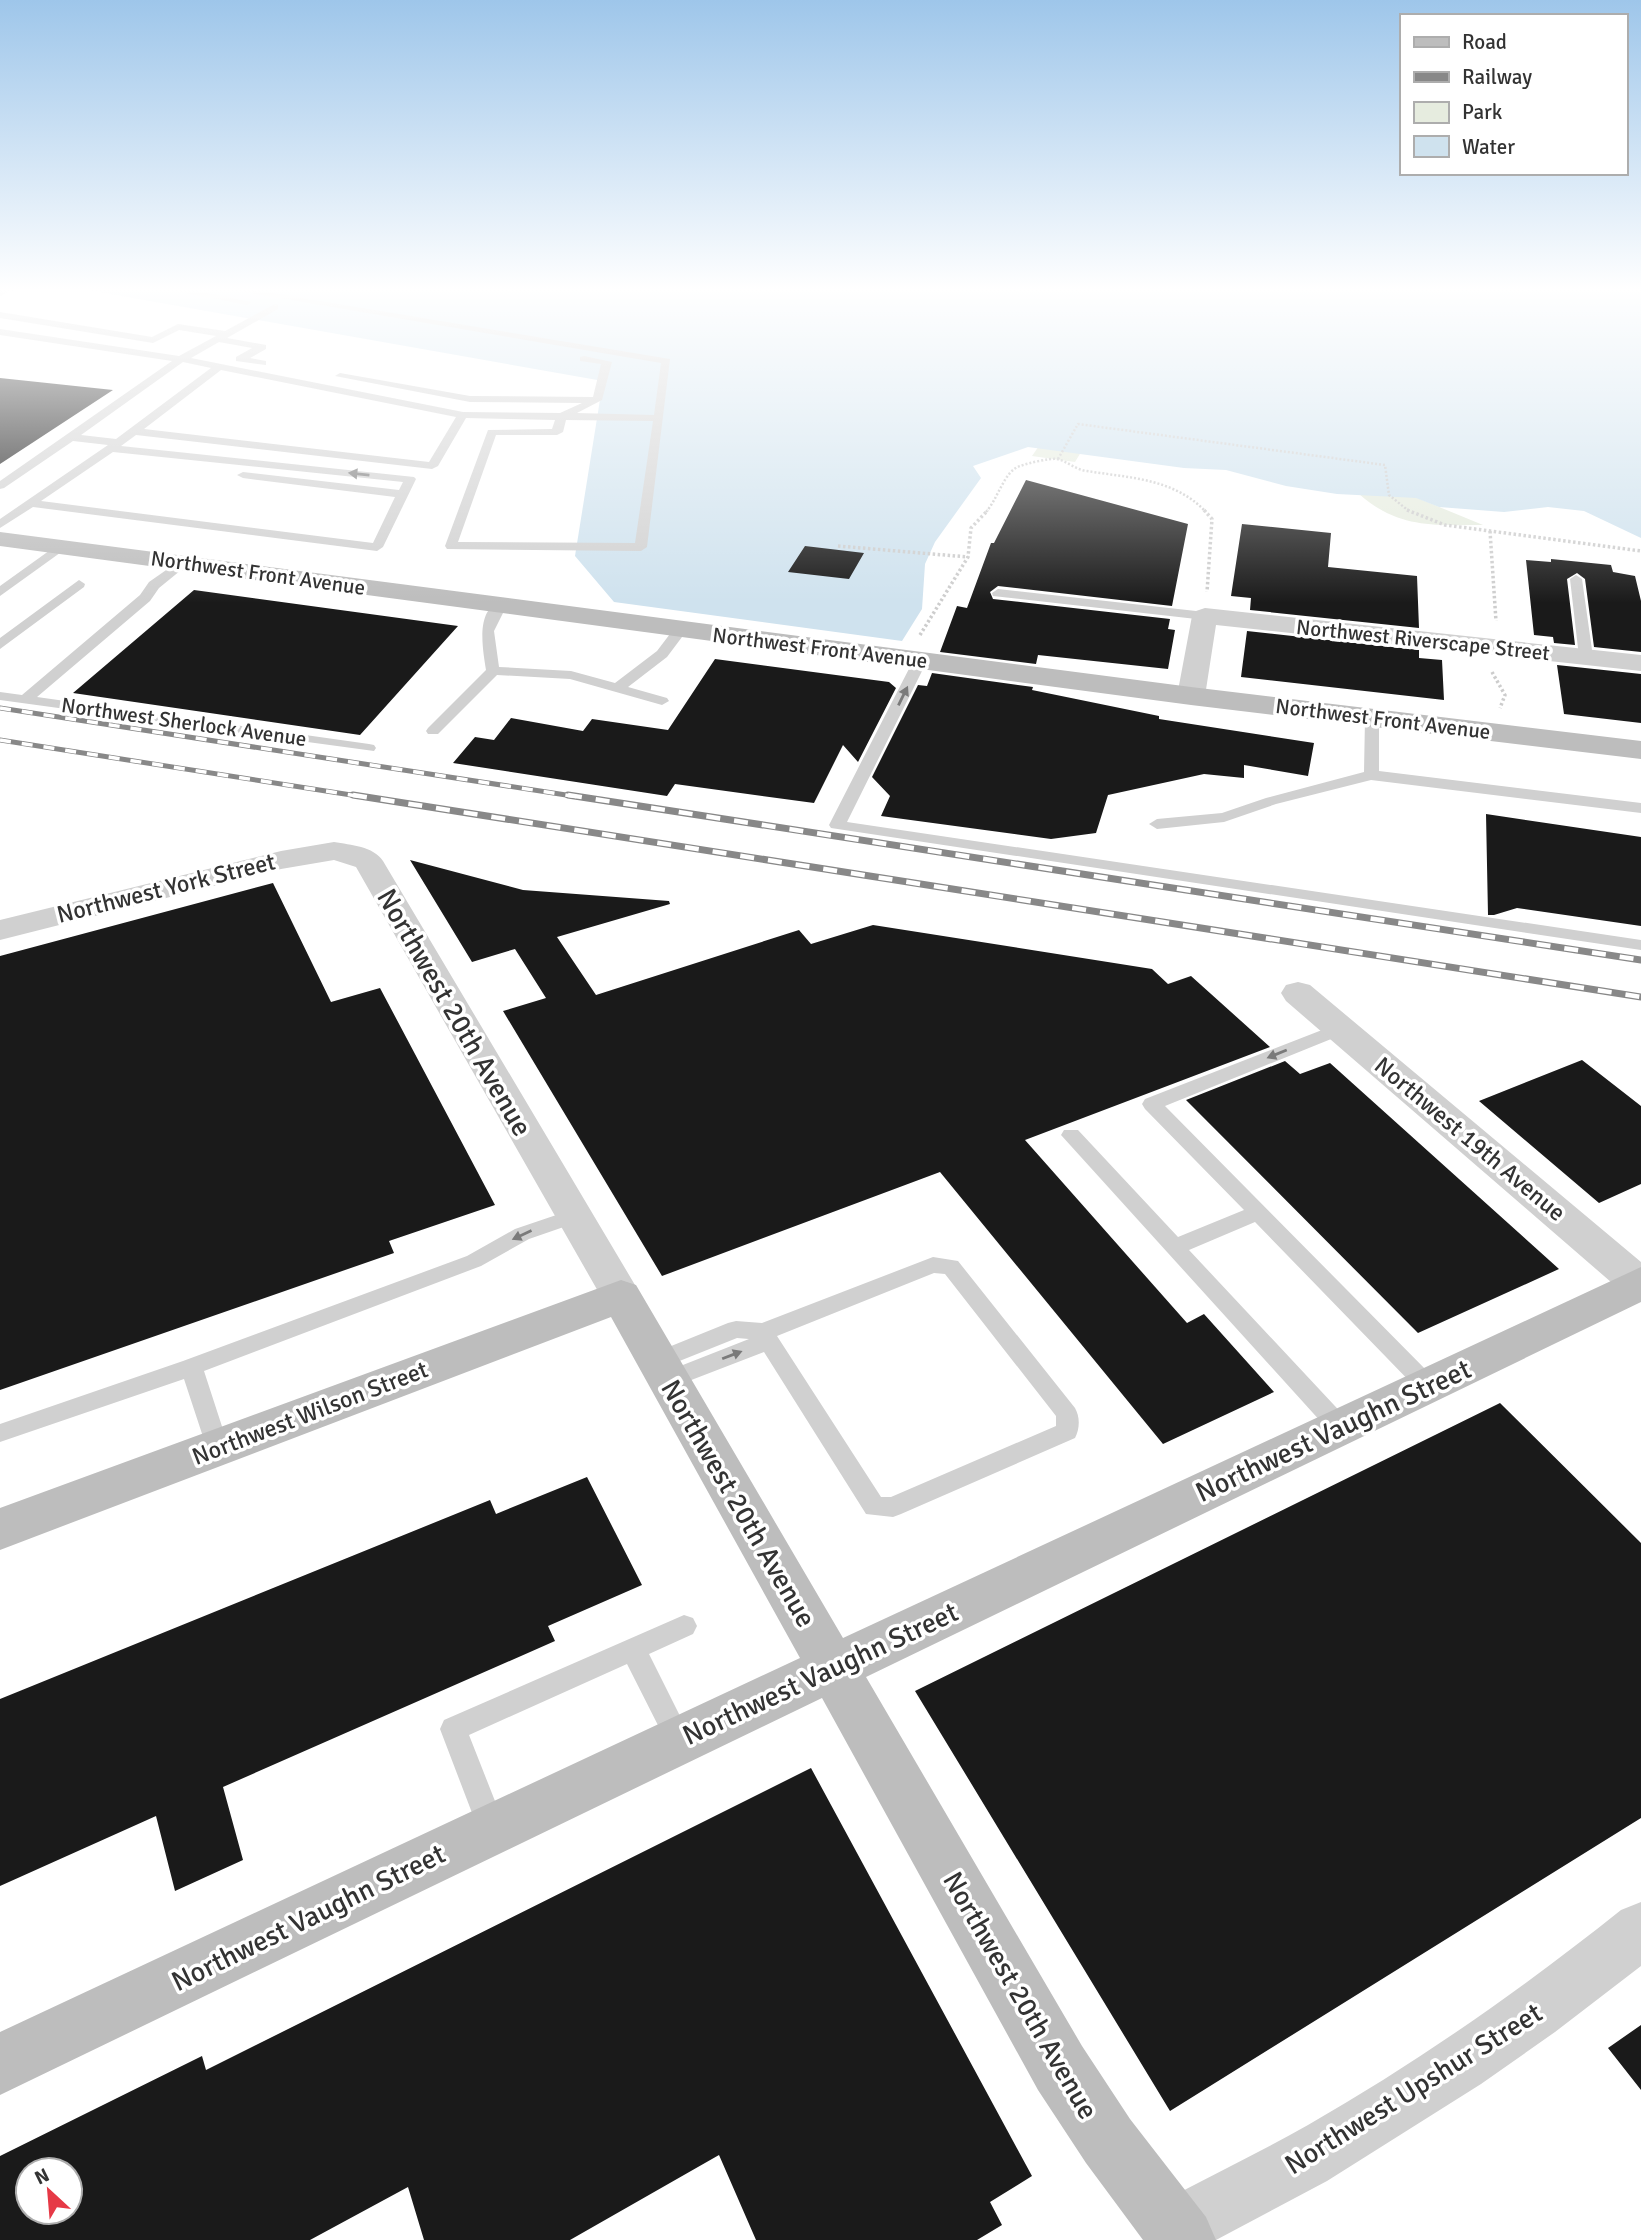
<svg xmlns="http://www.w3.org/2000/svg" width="1641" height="2240" font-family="Signika,sans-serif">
<rect width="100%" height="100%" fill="#fff"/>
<path fill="#e6ecdf" d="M1063,411L1415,497L1483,525C1434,525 1399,529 1359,494L1089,439L1075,462L1032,456Z"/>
<path fill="#cfe2ee" d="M82,289H1641V538L1584,511L1548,507L1504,512L1439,507L1416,498L1337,494L1286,486L1226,470L1184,468L1028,447L973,466L981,478L935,542L925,564L922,609L902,641L614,602L575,556L603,381Z"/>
<path fill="#1a1a1a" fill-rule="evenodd" d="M0,378L113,390L0,464Z
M1026,480L1188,524L1172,606L998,586L990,592L993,599L1170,619L1168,629L1175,630L1168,669L1038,655L1036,664L940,652L957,606L967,608L991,543H994Z
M1242,524L1331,533L1328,567L1417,576L1419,628L1250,610L1251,598L1231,596Z
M805,546L864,553L849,579L788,572Z
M1551,559L1611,565L1613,572L1635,576L1641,601V652L1594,647L1585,579L1577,573L1567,579L1575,645L1554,643L1553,637L1534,635L1526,560L1551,562Z
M194,590L458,626L360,735L73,693Z
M1247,631L1419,650V658L1442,660L1444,700L1241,677Z
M715,659L889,682L896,688L858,762L843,745L814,803L675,784L667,796L453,763L475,737L494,740L511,718L583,731L592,719L668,730Z
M1557,665L1641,674V723L1564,714Z
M932,673L1033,687L1032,690L1159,716V719L1314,743L1308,776L1244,765V778L1204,774L1108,795L1096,833L1051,839L881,816L890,796L872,777L918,685L927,686Z
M1486,814L1641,837V926L1517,908L1494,915H1488Z
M410,860L523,890L669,901L670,904L557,937L596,995L799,930L811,944L873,925L1152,969L1168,984L1191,976L1270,1047L1025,1140L1187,1323L1204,1314L1274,1392L1163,1444L940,1172L662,1276L503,1011L546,998L515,949L472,962Z
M273,883L331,1002L380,988L495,1205L389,1241L394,1253L0,1390V956Z
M1582,1060L1641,1106V1184L1599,1203L1479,1101Z
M1285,1061L1300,1074L1330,1063L1559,1269L1418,1333L1186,1100Z
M1500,1403L1641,1543V1818L1170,2111L915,1691Z
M587,1477L642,1585L548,1626L555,1641L223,1787L243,1860L175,1891L156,1816L0,1886V1699L490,1500L496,1514Z
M811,1768L1032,2176L990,2202L1002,2225L977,2240H756L719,2155L570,2240H424L408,2187L310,2240H0V2156L202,2056L206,2070ZM28,2170H70V2212H28Z
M1641,2025V2090L1608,2048Z"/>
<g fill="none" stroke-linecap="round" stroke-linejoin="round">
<path stroke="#cdcdcd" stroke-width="2.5" stroke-dasharray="2 2" stroke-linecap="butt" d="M1058,459L1078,424L1385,465L1389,495L1410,512
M986,512C998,499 1004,471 1020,466C1029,463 1049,458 1057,459C1067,461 1076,470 1087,471C1129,478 1174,478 1206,512"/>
<path stroke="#cdcdcd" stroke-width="3.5" stroke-dasharray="2.5 2.5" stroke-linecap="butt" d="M1204,510L1212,519L1207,592
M1407,510L1445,525L1641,551
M1490,531L1496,621
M838,546L968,557
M920,635L968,557L971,528L988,510
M1492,672L1505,695L1500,708"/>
<path fill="#d0d0d0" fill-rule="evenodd" d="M15,289L0,296V290Z
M164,289H186L252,302L247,305Z
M226,289H248L670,359L647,547L641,551L447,549L445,546L488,430L552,429L555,420L466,418L438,466L432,469L136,435L121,446L414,477L416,479L383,547L377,551L33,507L0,528V519L108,445L73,441L4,488L0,489V481L172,361L0,335V329L179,356L216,336L179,330L153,343L0,318V312L152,337L178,324L225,331L275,304L278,305V309L227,338L266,345V349L250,358L266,361V365L236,361V357L252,348L219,342L191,358L463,412L560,413L582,403L470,402L335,376L340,373L470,396L593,397L601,364L580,361V357L584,356L612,362L602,400L577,413L654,415L661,363ZM183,362L211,368L116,439L81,435ZM221,370L456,417L429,462L144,429ZM566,420L653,421L635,543L458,542L496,435H557L563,432ZM113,452L403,482L399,490L243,472L237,475L243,478L395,497L373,543L41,501Z
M60,543L66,547L64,550L0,596V586Z
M182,559L186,560V566L159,588L150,601L37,697L369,744L374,745L376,748L374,751L0,700V692L22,695L140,595L149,582Z
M1576,575L1582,579L1593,657L1586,661L1579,657L1570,579Z
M79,580L85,584L84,587L0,649V638Z
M998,589L1205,612L1212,616L1205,620L993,596L992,593Z
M500,601L507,605L494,631L499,667L571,671L615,683L657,651L676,626H686L688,629L667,657L628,687L667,698L669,701L662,705L570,679L497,675L438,734H428L426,731L428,728L486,670C483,650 475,611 500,601Z
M920,657L927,661L847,822L1641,940V950L831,828L829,825L913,661Z
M1372,715L1379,719V771L1641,803V813L1371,780L1276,804L1224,822L1157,829L1149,824L1157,819L1222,813L1266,798L1364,772L1365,719Z
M1340,1023L1349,1029L1346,1033L1165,1106L1435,1379L1438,1385L1435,1391L1427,1394L1419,1391L1255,1222L1189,1250L1348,1420L1351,1427L1348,1434L1340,1436L1332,1434L1061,1135L1064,1130H1078L1178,1237L1244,1210L1145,1109L1142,1104L1145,1099Z
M574,1209L581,1211L584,1216L581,1221L529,1239L481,1266L204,1371L229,1448L225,1455L217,1458L209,1455L184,1379L0,1442V1424L183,1361L467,1256L515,1229Z
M933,1257L958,1261L1075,1408C1080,1417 1080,1428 1075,1438L901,1514L893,1517L866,1514L764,1352L668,1389L660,1386L657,1380L660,1374L749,1339L737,1338L657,1370L649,1367L646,1361L649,1355L728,1323L736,1321L762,1323ZM934,1273L945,1274L1056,1416V1426L891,1497H881L777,1336Z
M684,1615L693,1618L697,1626L693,1634L649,1654L692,1740L688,1749L679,1753L670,1749L627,1664L469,1735L506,1829L502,1839L492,1843L482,1839L440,1729L444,1720Z"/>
<path fill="#d0d0d0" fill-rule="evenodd" d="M1205,608L1641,655V671L1216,625L1205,696L1201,702L1191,704L1181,702L1177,696L1192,616L1196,611Z
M334,842C351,845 373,846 383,861L635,1285L641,1296L635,1307L621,1311L607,1307L356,867L334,860L281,869L0,940V920L281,851Z
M1298,982L1310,985L1641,1262V1299L1626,1295L1286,1001L1281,993L1286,985Z
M1641,1902V1966L1555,2032L1481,2084L1327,2181L1216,2240H1148L1143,2229L1152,2207C1204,2179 1257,2154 1308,2125C1418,2062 1522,1989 1621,1910Z"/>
<path fill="#bdbdbd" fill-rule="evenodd" d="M0,532L1191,687L1641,741V759L1191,705L0,546Z
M1641,1267V1302L866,1677L1082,2046L1130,2119L1206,2217L1216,2240H1143L1086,2163L1038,2090L822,1698L0,2095V2032L800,1658L611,1317L0,1550V1508L621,1280L636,1285L843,1638Z"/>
<defs>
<path id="rail-far1" d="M0,708L579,797
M0,740L364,797"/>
<path id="rail" d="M353,795L1641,997
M568,795L1641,960"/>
</defs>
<use href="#rail-far1" stroke="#888" stroke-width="5"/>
<use href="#rail" stroke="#888" stroke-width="7"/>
<use href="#rail-far1" stroke="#fff" stroke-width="3.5" stroke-dasharray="11" stroke-linecap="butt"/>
<use href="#rail" stroke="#fff" stroke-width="4.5" stroke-dasharray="14" stroke-linecap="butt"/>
</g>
<defs><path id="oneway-solid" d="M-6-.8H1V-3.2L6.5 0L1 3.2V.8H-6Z" transform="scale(1.75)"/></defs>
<g fill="#7a7a7a">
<use href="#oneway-solid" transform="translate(359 474) rotate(-174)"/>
<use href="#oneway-solid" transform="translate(903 696) rotate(-64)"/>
<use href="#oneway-solid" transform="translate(1277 1054) rotate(158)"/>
<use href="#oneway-solid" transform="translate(522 1235) rotate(155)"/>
<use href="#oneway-solid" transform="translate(732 1355) rotate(-21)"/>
</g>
<linearGradient id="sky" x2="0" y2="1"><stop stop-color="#9ec6ea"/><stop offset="0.48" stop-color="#fff"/><stop offset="1" stop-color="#fff" stop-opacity="0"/></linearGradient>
<rect width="1641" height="603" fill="url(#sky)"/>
<g text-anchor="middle" stroke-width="7" stroke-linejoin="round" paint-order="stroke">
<g font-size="21" fill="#333" stroke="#fff">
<text transform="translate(258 573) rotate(8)" y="7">Northwest Front Avenue</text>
<text transform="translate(1423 640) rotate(6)" y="7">Northwest Riverscape Street</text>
<text transform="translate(820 648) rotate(7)" y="7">Northwest Front Avenue</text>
<text transform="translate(1383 719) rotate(7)" y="7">Northwest Front Avenue</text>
<text transform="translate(184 722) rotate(8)" y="7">Northwest Sherlock Avenue</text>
</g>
<g font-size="24" fill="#333" stroke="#fff">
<text transform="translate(166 888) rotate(-14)" y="8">Northwest York Street</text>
<text transform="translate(1470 1139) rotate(40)" y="8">Northwest 19th Avenue</text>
<text transform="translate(310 1413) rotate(-21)" y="8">Northwest Wilson Street</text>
</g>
<g font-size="28" fill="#333" stroke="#fff">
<text transform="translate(455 1012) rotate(60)" y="10">Northwest 20th Avenue</text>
<text transform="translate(1333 1430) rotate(-25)" y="10">Northwest Vaughn Street</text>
<text transform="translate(739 1503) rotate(60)" y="10">Northwest 20th Avenue</text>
<text transform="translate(820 1673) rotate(-25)" y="10">Northwest Vaughn Street</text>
<text transform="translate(308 1917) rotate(-26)" y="10">Northwest Vaughn Street</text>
<text transform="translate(1021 1995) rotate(60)" y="10">Northwest 20th Avenue</text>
<text transform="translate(1413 2088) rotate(-32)" y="10">Northwest Upshur Street</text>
</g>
</g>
<rect x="1400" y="14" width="228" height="161" fill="#ffffff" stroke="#adadad" stroke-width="2"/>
<rect x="1414" y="37" width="35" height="10" fill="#bdbdbd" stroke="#adadad" stroke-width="2"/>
<text x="1462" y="49" font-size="21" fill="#333333">Road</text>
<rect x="1414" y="72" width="35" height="10" fill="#888888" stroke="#adadad" stroke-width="2"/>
<text x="1462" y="84" font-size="21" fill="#333333">Railway</text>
<rect x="1414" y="102" width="35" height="21" fill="#e6ecdf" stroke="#adadad" stroke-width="2"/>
<text x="1462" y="119" font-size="21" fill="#333333">Park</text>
<rect x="1414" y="136" width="35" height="21" fill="#cfe2ee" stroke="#adadad" stroke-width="2"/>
<text x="1462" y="154" font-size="21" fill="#333333">Water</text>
<g transform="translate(49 2191) rotate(334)"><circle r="33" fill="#ffffff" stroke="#adadad" stroke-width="2"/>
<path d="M0-5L12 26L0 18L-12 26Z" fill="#e63946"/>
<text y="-10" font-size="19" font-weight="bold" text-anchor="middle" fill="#333333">N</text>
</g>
</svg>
